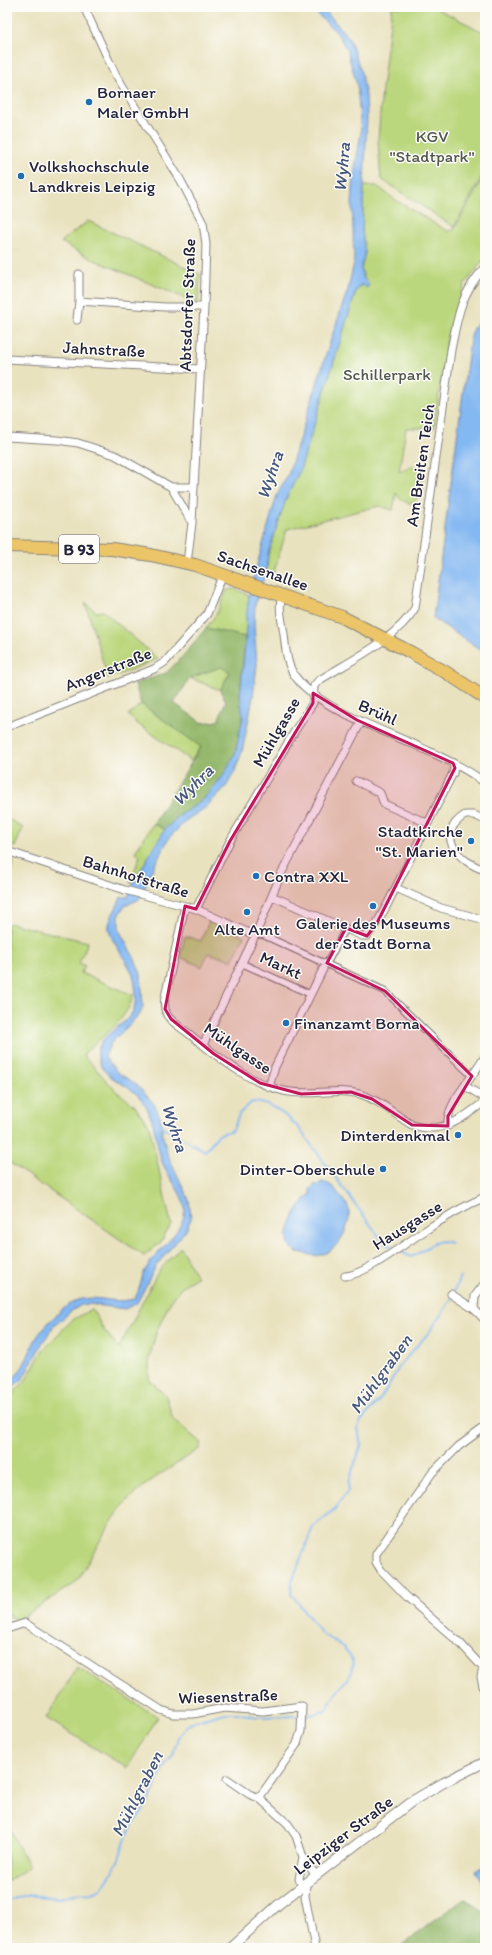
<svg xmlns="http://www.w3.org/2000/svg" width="492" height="1955" font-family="Itim,sans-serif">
<rect width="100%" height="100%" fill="#fdfcf7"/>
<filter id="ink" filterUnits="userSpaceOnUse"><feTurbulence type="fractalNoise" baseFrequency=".025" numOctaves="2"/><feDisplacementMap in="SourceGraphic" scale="8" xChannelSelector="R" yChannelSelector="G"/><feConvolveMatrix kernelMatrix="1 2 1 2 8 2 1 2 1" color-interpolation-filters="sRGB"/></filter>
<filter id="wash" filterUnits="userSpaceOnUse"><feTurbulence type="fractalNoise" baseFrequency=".012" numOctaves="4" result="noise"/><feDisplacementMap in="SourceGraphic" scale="16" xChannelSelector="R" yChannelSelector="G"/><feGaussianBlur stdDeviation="0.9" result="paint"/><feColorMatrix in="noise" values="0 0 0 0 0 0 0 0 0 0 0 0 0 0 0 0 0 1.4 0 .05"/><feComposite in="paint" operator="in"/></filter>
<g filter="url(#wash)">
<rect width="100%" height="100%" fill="#e9e2bf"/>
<path fill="#bbd77d" stroke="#6e7c5c" d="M392,7H434L485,33V171L454,227L381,179L378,140L382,89Z
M485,174V258L465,284L448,334L434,428H406L399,472L412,466L420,468L423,482V494L410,504L400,499L396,493L393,510L379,506L287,529L273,575L267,573L268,554L286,499L300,470L356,291L365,281L361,269L365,253L362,231L364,186H377L394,199L447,231L454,230Z
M88,221L200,274L198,304L90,258L61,242Z
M235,589L249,595L245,637L206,628L217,613L227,590Z
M85,602L96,612L103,611L158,659L108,679Z
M221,666L230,672L220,690L190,678Z
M141,704L201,746L191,761L135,722L128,715Z
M7,818L23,828L15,847L7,844Z
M153,824L165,829C157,844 144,875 130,884L140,855L135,852Z
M7,859L14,861L10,873L9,904L7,903L9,867H7Z
M209,921L244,936L232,961L221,956L220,957L208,953L202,967L180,957L185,936L201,941Z
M9,923L88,942L79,963L85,966L81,973L133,995C128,1021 100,1037 83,1055L116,1091L134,1105L149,1125L171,1224L160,1243L144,1256L7,1161V926Z
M180,1247L197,1277L181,1287L168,1306L156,1333L149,1360V1379L166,1396L173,1419L201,1443L199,1449C178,1464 146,1481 129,1499C108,1522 94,1553 78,1580L73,1584L18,1620L7,1615V1400L25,1381L43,1350L71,1321L92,1309L104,1330L119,1348L158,1272Z
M77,1667L158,1717L127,1768L46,1718Z
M7,1824L29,1867L7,1882Z"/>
<path fill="#94b86c" stroke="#5b6d54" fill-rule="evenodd" d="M206,628L245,637L240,696L243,717L235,754L223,776L203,800L179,816L165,829L153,824L201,747L141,704L135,684L166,673L182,657ZM221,667L230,672L220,690L226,701L218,721L202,723L174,703L190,678Z
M464,1898L485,1912V1948H398Z"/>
<path fill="#84b8f2" stroke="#536d96" d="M310,7H322L349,38L361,71L366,96L367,117L362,231L365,253L361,269L363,277L369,285L367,288L361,284L356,291L300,470L286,499L268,554L266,572L255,605L254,626L257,664L253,697L242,752L235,771L226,787L205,808L188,819L169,838L151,872L142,895L138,900L126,905L119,914V930L135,959L141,974L143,1007L140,1014L110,1044L105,1057L118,1073L136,1084L155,1105L162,1122V1132L167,1153L189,1200L191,1219L186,1230L156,1266L137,1303L125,1309L88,1304L81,1305L70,1312L54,1326L43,1342L22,1380L7,1390V1382C23,1376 29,1350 37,1337C46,1324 57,1313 70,1304C92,1290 114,1307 135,1298C141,1288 141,1276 147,1267C158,1250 190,1226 184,1204C179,1187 165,1174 160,1156C155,1136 154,1116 141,1099C131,1085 107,1080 100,1064C88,1036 127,1028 134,1009C136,1002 136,992 135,985C134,964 107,941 109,925C111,915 118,906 121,897H128L134,881L165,829L179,816L203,800L223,776L235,754L243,717L240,696L247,626L246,619L249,595L258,561L277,495L288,475L330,342L348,289L354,263L352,203L354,175L361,132L357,85L347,50L337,33Z
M482,319H485V653L433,618L470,340L473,328Z
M321,1182C329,1183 333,1186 338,1193C342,1199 348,1203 349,1211C351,1232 330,1263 307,1254C301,1252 295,1253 291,1247C280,1233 300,1202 311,1194L310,1189L314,1185H319Z
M485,1866V1885L484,1886L476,1871Z"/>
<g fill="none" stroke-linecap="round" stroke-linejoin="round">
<path stroke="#84b8f2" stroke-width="2" d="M161,1126L205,1151L218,1135L233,1130L239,1114L252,1102C270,1102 286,1115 298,1127L384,1243L396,1249
M400,1251L411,1257C426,1251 435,1236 451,1243
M306,1716L326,1711L331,1700L352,1672L353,1664L350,1655L343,1647L322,1634L299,1604L291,1594L292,1581L313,1527L336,1508L348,1491L349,1480L361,1446L358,1428L360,1422L381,1398L401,1364L430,1331L451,1300L460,1276
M7,1901L26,1895L60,1898L74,1894L91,1893L102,1889L117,1864L129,1830L148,1803L162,1770L173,1755L178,1737L189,1723L225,1713H236L258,1717L297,1716"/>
</g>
</g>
<g filter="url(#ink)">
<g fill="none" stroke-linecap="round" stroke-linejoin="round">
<defs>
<path id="pedestrian" d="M254,935H263L385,991L472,1076
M241,963L310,994
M327,963L346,928"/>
<path id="minor" d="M84,7L116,76L180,179L203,223L206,244L204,307L192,523L187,563
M79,274V301L165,307H204
M77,320L79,301
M7,359L200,369
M7,437L57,440L78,443L115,455L171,487L191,521
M171,487H193
M282,595C278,607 282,621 284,634C285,644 286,657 290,667C305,705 387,731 422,748C443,758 466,768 485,783
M7,727L154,669L165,662L207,614L223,574
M356,781L380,793L384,804L427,823
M485,820L474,815H465C433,835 460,863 485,870
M7,851L125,890L196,909L254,935
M396,888L441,908L485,920
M272,896L362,936H367L377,923L387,905L453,773L454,765
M185,906L165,997C164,1003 164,1009 167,1015C173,1024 185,1030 193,1037C220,1058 249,1083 284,1091C309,1097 335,1087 360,1094C380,1100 395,1115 412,1125C443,1135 462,1119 485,1101
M196,909L230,841L296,729L313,703L314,686L318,681C348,662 397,639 415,608L451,350C458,315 460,295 485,267
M203,1045L257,931L281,874L361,722
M465,1086L485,1098
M269,1087L275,1067L323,969
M448,1126C445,1103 475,1076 485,1056
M345,1276C365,1275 404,1244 423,1232C442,1219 464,1206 485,1197
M451,1294L474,1309L485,1320
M474,1309L475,1296L485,1283
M485,1427L459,1446L432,1473L376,1554V1562L381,1570L407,1597L461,1644L485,1670
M7,1624L10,1628L25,1623L161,1710L173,1714H193L224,1708L263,1711L302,1706L301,1731L297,1744L259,1798
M483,1668L481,1677L485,1695
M227,1779L249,1794L259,1798L288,1824L296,1836L303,1857L316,1876
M306,1883L305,1896L315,1948
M302,1886L299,1879L303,1857"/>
<path id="tertiary" d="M230,1948L279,1904L414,1800L443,1783L485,1762"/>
<path id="primary" d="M7,546L112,549L151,555L195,565L342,617L412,653L447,673L485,698"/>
</defs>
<use href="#pedestrian" stroke="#86827d" stroke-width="8"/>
<use href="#minor" stroke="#86827d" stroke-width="9"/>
<use href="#tertiary" stroke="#86827d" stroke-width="11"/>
<use href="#primary" stroke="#86827d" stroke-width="14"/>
<use href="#pedestrian" stroke="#fff" stroke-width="5.5"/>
<use href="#minor" stroke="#fff" stroke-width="7"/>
<use href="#tertiary" stroke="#fff" stroke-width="9"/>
<use href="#primary" stroke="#edc569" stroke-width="12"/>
</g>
</g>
<path fill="#c2185b" fill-opacity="0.2" stroke="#c2185b" stroke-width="3" stroke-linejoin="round" d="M313,693L357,720L453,763L455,768L377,923L367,936L346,928L327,963L385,991L472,1076L448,1116V1126L412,1125L372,1099L351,1092L301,1094L260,1083L214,1054L171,1019L165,1009L185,906L196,909L230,841L313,703Z"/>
<g fill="#1f6fb2" stroke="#fdfcf7" stroke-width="1.5">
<circle cx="89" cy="102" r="4"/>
<circle cx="21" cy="176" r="4"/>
<circle cx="471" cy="841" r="4"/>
<circle cx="256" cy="876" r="4"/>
<circle cx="373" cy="906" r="4"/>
<circle cx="247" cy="912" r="4"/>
<circle cx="286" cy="1023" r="4"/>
<circle cx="458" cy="1135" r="4"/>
<circle cx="383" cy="1169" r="4"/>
</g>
<g text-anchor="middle" stroke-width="3" stroke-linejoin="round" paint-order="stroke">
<rect fill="#fdfcf7" stroke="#646373" stroke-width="1" x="59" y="535" width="40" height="28" rx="3"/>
<g font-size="16" font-weight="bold" fill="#22223b">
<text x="79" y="555">B 93</text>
</g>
<g font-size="17" fill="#22223b" stroke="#fdfcf7" text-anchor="start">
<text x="97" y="98">Bornaer<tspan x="97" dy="20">Maler GmbH</tspan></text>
<text x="29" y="172">Volkshochschule<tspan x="29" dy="20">Landkreis Leipzig</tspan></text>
<text x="463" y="837" text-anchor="end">Stadtkirche<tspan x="463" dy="20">"St. Marien"</tspan></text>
<text x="264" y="882">Contra XXL</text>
<text x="373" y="929" text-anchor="middle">Galerie des Museums<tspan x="373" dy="20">der Stadt Borna</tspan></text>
<text x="247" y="935" text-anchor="middle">Alte Amt</text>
<text x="294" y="1029">Finanzamt Borna</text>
<text x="450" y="1141" text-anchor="end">Dinterdenkmal</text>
<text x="375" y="1175" text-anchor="end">Dinter-Oberschule</text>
</g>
<g font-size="17" fill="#50584f" stroke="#fdfcf7">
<text x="432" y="142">KGV<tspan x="432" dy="20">"Stadtpark"</tspan></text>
<text x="387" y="380">Schillerpark</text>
</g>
<g font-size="17" fill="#22223b" stroke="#fdfcf7">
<text transform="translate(187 305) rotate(-88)" y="6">Abtsdorfer Straße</text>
<text transform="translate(104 349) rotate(3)" y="6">Jahnstraße</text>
<text transform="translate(420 465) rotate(-82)" y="6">Am Breiten Teich</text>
<text transform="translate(263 570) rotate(19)" y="6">Sachsenallee</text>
<text transform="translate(108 669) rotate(-22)" y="6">Angerstraße</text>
<text transform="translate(378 712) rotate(24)" y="6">Brühl</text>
<text transform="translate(276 732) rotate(-60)" y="6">Mühlgasse</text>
<text transform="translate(136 876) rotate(17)" y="6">Bahnhofstraße</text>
<text transform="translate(281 965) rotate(25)" y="6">Markt</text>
<text transform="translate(238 1048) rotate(34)" y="6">Mühlgasse</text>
<text transform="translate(407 1225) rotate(-32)" y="6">Hausgasse</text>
<text transform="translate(228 1696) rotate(-2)" y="6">Wiesenstraße</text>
<text transform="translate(343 1835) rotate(-37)" y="6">Leipziger Straße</text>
</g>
<g font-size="18" font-style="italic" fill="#44567b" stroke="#fdfcf7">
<text transform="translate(342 167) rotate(-85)" y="6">Wyhra</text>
<text transform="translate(270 475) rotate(-71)" y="6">Wyhra</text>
<text transform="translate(193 785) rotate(-45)" y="6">Wyhra</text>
<text transform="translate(175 1128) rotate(72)" y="6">Wyhra</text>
<text transform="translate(381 1374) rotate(-54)" y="6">Mühlgraben</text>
<text transform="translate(137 1794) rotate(-63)" y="6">Mühlgraben</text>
</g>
</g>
<rect width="492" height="1955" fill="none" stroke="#fdfcf7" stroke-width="24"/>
</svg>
